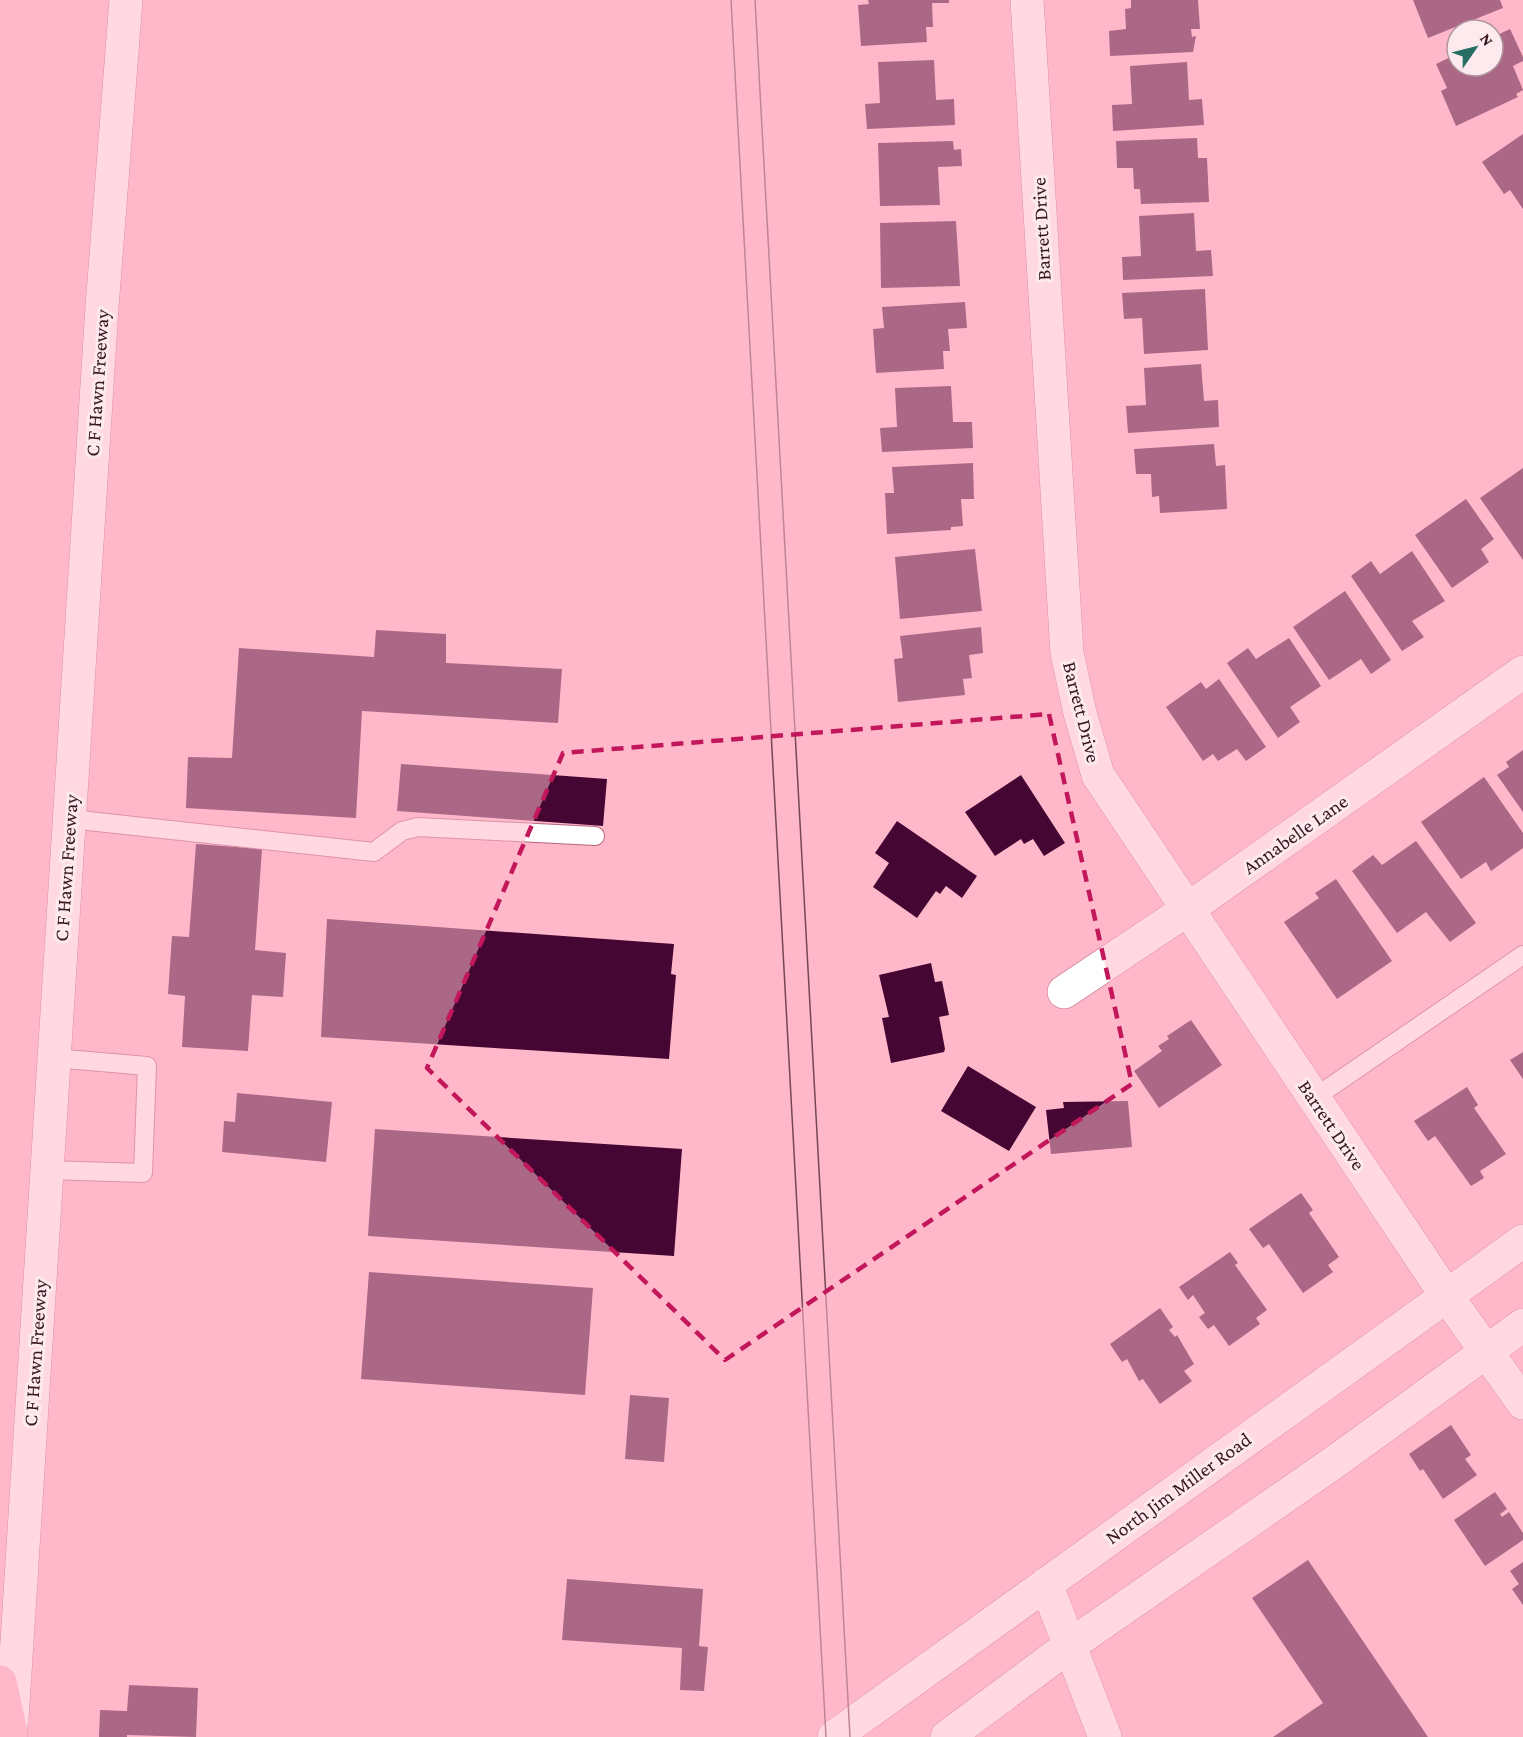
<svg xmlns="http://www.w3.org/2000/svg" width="1523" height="1737" font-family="'Crimson Pro',serif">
<rect width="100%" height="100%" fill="#ffb8ca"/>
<path fill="#450633" d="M868,0H949V3H932L933,27H926L927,42L861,46L858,5L869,4Z
M1131,0H1198L1200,29H1191L1192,37L1196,36L1193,52L1110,56L1109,31L1126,29L1125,9L1131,8Z
M1413,0H1500L1503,8L1428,38Z
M1510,29L1523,57V61L1513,66L1523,90L1516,94L1518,97L1456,126L1441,91L1447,88L1436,64L1457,54V66H1493V37Z
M934,60L936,100L954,99L955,125L867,129L865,104L880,103L878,62Z
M1187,62L1189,100L1202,99L1204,125L1113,131L1112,105L1132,104L1130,66Z
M1523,134V209L1510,190L1504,194L1482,162Z
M1197,138L1198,158H1207L1209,202L1141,204L1140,189H1134L1133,168H1117L1116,141Z
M953,141L954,150L961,149L962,166L938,167L940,205L880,206L878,143Z
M1194,213L1196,251L1211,250L1213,276L1123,280L1122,257L1141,256L1139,216Z
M956,221L960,286L881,288L880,223Z
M1205,289L1208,350L1144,354L1142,318L1124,319L1122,293Z
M965,302L967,328L948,329L950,351H943L944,369L876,373L873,329L884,328L882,307Z
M1201,364L1204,401L1218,400L1219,427L1128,433L1126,406L1146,405L1144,368Z
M951,386L953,422H972L973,448L882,452L880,428L897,427L895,388Z
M1214,444L1216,466L1225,465L1227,509L1160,513L1159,496L1152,497L1151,474H1136L1134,449Z
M973,463L974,499H961L963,526L951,527V530L887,534L885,493H894L892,467Z
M1523,468V560L1480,498Z
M1466,499L1494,539L1481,549L1489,562L1452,588L1415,535Z
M975,549L982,611L900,619L895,557Z
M1412,551L1445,601L1412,621L1424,637L1402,651L1351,576L1371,561L1380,574Z
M1345,591L1391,660L1371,674L1361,659L1329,680L1293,627Z
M981,627L983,653L969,655L972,678L963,679L965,695L898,702L894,659L903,658L900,636Z
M376,630L446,634V663L562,669L558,723L362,711L356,818L186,808L188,757L232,758L239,648L374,657Z
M1289,638L1321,686L1290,707L1300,722L1278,738L1227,663L1248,648L1256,659Z
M1219,679L1266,747L1246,761L1237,749L1218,761L1213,754L1203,761L1166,707L1201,682L1206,689Z
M1523,750V812L1497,775L1509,767L1506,762Z
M401,764L607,779L603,826L397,811Z
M1021,775L1065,843L1044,856L1033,839L1024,844L1021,839L995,856L965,812Z
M1484,777L1523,833V848L1491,871L1486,862L1461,879L1421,822Z
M897,821L977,876L962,898L946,886L940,894L936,891L917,918L873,887L889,863L875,853Z
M1416,841L1476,923L1450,942L1426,912L1397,933L1352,871L1373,855L1382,865Z
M196,844L262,849L255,950L286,953L283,997L252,995L248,1051L182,1047L185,996L168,994L172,936L189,937Z
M1336,879L1392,961L1337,999L1284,922L1319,898L1315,893Z
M327,919L674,944L671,974L676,975L669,1059L321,1037Z
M931,963L935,982L942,981L949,1015L939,1017L945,1049L944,1052L891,1063L882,1018L889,1017L879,975Z
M1191,1020L1222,1065L1159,1108L1134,1071L1162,1051L1158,1046L1169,1039L1167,1036Z
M1523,1052V1079L1510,1060Z
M968,1066L1036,1107L1009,1151L941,1111Z
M1467,1087L1478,1105L1474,1108L1506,1154L1480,1171L1484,1178L1471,1186L1435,1136L1428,1141L1414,1121Z
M237,1093L332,1102L326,1162L222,1152L224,1121L235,1122Z
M1128,1101L1132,1147L1051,1154L1046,1110L1064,1108L1063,1102Z
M375,1129L682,1149L674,1256L368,1236Z
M1301,1193L1313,1210L1309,1213L1339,1257L1328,1265L1333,1272L1303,1293L1269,1244L1263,1248L1249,1229Z
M1230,1252L1238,1263L1235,1265L1267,1310L1256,1318L1260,1324L1229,1346L1214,1325L1208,1329L1199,1317L1205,1313L1193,1295L1188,1300L1179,1287Z
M369,1272L593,1288L585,1395L361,1379Z
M1160,1308L1173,1327L1169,1330L1175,1337L1177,1335L1194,1364L1184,1371L1192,1381L1160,1404L1143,1379L1139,1381L1127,1359L1122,1362L1110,1344Z
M630,1395L669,1398L664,1462L625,1459Z
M1451,1425L1471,1455L1465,1459L1477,1475L1443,1499L1423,1469L1420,1471L1409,1454Z
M1495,1492L1507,1509L1500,1514L1502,1517L1509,1512L1523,1533V1540L1485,1566L1454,1520Z
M1308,1560L1428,1737H1273L1323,1703L1252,1598Z
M1523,1562V1605L1512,1589L1519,1584L1510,1571Z
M567,1579L703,1589L699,1646L708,1647L704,1691L680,1690L682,1648L562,1640Z
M129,1685L198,1688L196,1737L127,1735V1737H99L100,1710L127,1711Z"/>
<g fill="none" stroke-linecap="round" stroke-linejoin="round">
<defs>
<path id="service" d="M70,819L374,852L402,831L418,827L595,836
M1314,1098L1523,955
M47,1170L143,1173L147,1066L54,1058"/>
<path id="minor" d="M1027,0L1067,653L1080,713L1098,775L1446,1295L1523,1403
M1064,992L1188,909L1523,672
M1046,1584L1105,1737"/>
<path id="secondary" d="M12,1720L102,307L126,0
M834,1737L1523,1241
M947,1737L1069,1646L1336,1461L1523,1325"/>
<path id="motorway" d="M0,1682L11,1733"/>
</defs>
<use href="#service" stroke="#b6667c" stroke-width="20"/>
<use href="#minor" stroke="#b6667c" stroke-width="34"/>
<use href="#secondary" stroke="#b6667c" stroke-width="34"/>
<use href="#motorway" stroke="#b9808e" stroke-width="34"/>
<use href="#service" stroke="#fff" stroke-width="18"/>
<use href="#minor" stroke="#fff" stroke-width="33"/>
<use href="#secondary" stroke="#fff" stroke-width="33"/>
<use href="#motorway" stroke="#ffb9ca" stroke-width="33"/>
<path stroke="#744854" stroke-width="1.5" d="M731,0L826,1737
M755,0L850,1737"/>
</g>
<path d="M0 0H1523V1737H0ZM1049,714L1132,1084L725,1360L427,1068L563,753Z" fill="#ffb8ca" fill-opacity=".55" fill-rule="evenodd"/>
<path fill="none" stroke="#c2185b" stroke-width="4.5" stroke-dasharray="12 8" stroke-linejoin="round" d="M1049,714L1132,1084L725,1360L427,1068L563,753Z"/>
<g text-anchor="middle" stroke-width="6" stroke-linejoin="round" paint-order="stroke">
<g font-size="20" fill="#371720" stroke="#fdeaee">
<text transform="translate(1041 229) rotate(-93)" y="7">Barrett Drive</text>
<text transform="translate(97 383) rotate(-86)" y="7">C F Hawn Freeway</text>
<text transform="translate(1082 712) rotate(76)" y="7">Barrett Drive</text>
<text transform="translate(1295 834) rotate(-35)" y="7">Annabelle Lane</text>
<text transform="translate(66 868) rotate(-86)" y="7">C F Hawn Freeway</text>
<text transform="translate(1332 1125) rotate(56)" y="7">Barrett Drive</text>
<text transform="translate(35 1353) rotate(-86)" y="7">C F Hawn Freeway</text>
<text transform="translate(1178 1488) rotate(-36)" y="7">North Jim Miller Road</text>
</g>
</g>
<g transform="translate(1475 48) rotate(55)"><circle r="28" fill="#fdeaee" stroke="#ae969c" stroke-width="1.5"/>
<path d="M0-4.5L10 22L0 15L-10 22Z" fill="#266e64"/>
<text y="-9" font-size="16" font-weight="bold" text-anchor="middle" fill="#371720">N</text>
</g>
</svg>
